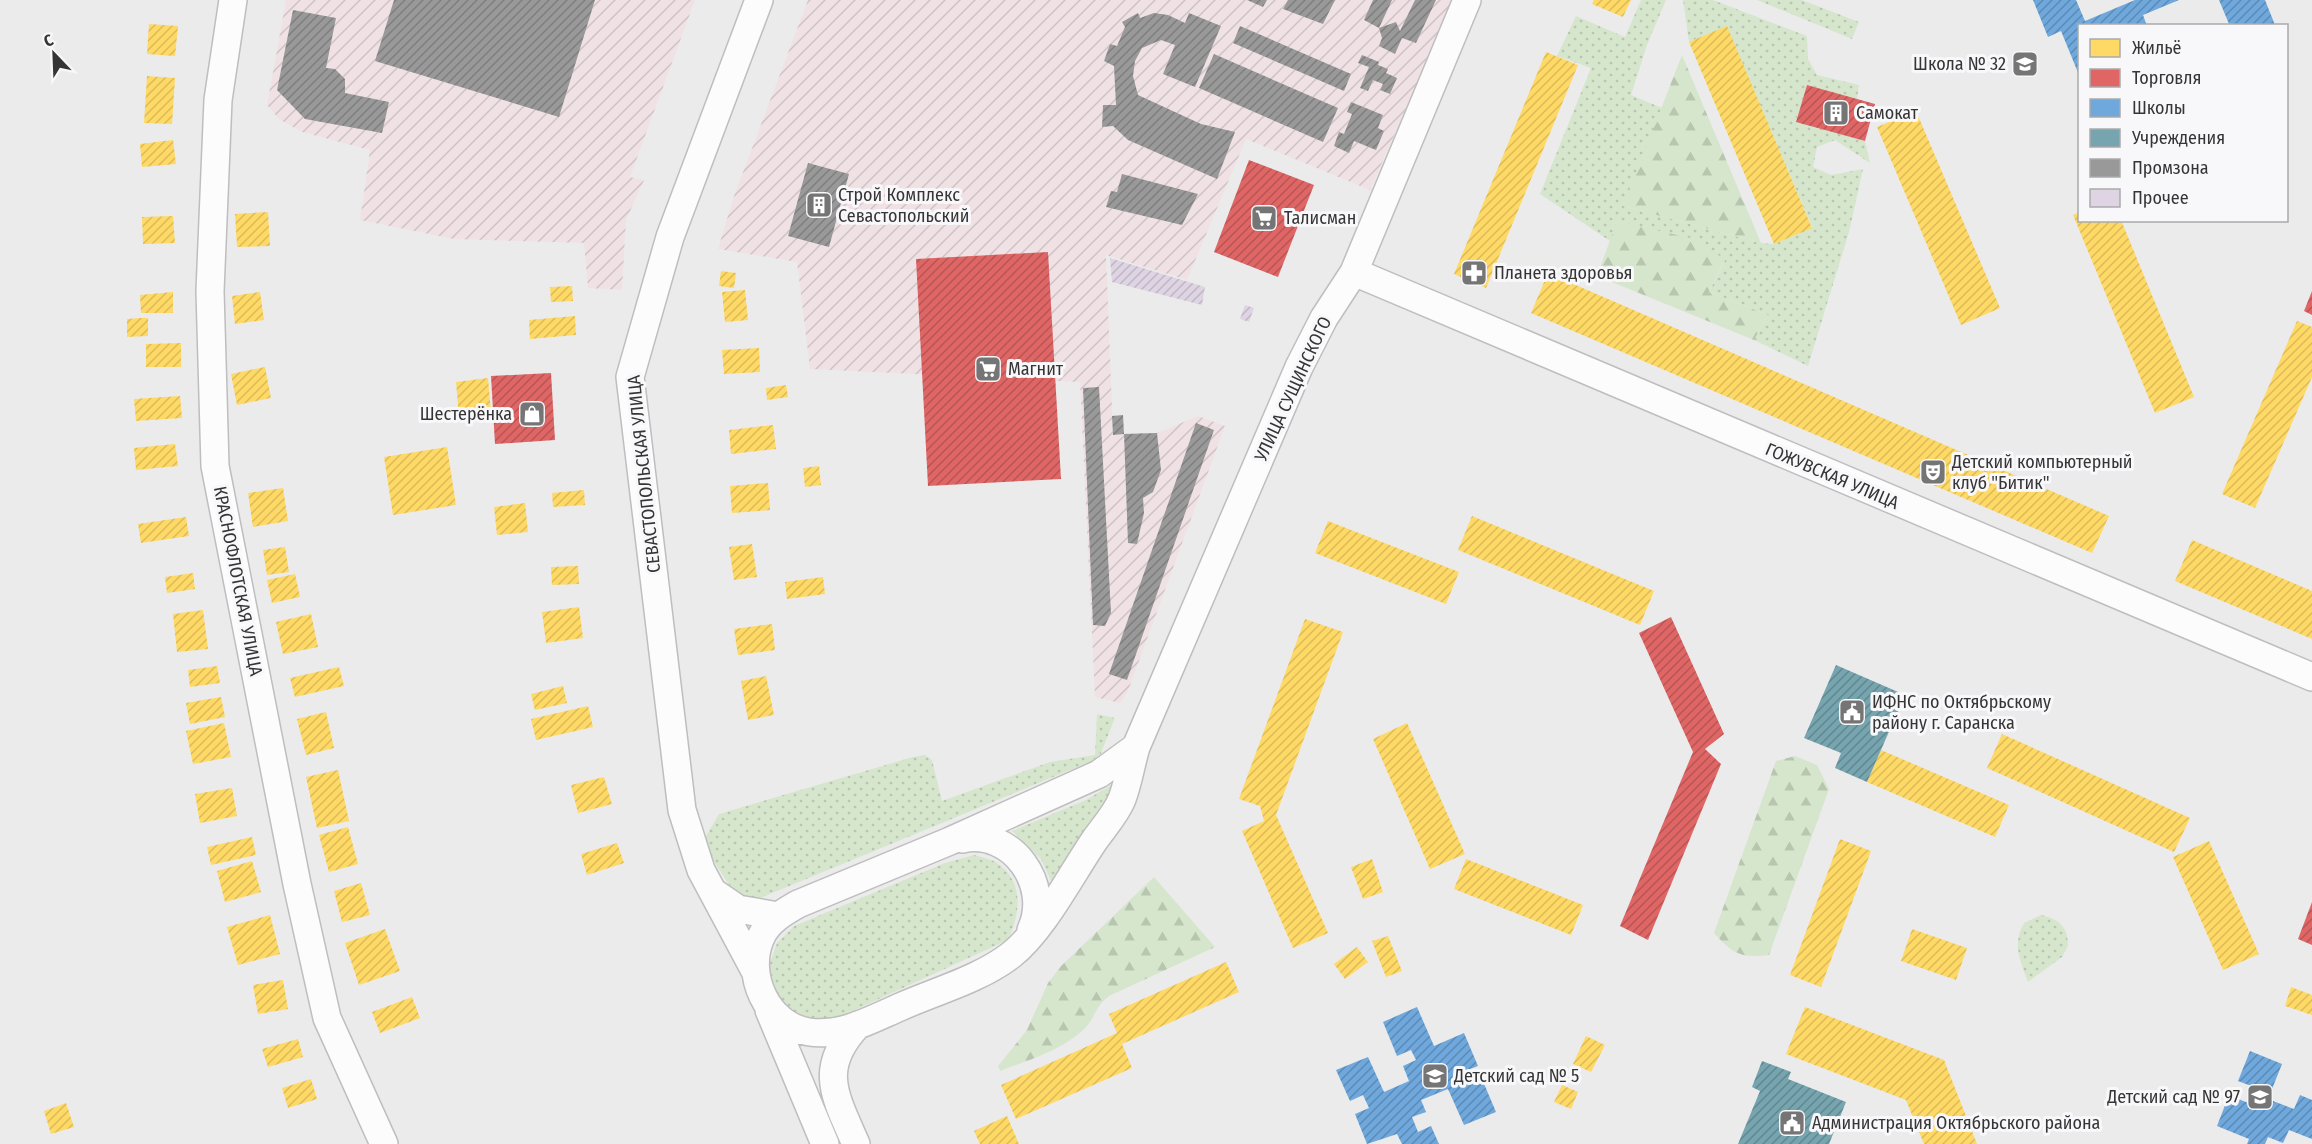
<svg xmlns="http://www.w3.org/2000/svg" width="2312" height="1144" font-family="'Fira Sans Condensed',sans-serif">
<defs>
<pattern id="industrial-furrows" width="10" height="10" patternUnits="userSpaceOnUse" patternTransform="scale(1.5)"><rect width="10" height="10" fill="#f0e2e4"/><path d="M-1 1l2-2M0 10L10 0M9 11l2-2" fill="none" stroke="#cec2c4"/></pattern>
<pattern id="grass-dots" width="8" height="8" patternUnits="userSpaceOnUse" patternTransform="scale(1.5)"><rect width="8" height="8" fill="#d6e6cc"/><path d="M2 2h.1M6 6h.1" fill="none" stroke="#b8c6b0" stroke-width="1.8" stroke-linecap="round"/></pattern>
<pattern id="forest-firs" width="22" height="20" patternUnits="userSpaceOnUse" patternTransform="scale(1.5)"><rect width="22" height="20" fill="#d6e6cc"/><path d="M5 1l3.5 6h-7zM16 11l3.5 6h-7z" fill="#b8c6b0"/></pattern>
<pattern id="homes-hatch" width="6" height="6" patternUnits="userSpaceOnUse" patternTransform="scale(1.5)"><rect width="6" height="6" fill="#ffd966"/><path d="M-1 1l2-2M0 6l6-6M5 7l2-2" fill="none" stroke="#dbbb59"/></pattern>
<pattern id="shops-hatch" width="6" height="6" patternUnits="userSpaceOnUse" patternTransform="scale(1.5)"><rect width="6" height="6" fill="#e06666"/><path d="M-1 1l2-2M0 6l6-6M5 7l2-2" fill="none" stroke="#b65555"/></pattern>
<pattern id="schools-hatch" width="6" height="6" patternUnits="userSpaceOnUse" patternTransform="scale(1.5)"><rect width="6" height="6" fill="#6fa8dc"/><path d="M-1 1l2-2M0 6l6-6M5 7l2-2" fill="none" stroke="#5c8ab3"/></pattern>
<pattern id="public-hatch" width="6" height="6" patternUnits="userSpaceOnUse" patternTransform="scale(1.5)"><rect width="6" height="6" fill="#76a5af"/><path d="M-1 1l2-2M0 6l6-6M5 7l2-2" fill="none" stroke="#62878f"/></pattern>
<pattern id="industry-hatch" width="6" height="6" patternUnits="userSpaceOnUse" patternTransform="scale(1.5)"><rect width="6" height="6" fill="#999"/><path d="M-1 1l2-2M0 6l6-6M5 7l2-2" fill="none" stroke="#7e7e7e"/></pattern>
<pattern id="building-hatch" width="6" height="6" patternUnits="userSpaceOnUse" patternTransform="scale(1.5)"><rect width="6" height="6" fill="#ded4e3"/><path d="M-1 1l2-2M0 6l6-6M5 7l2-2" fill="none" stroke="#bfb7c3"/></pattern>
</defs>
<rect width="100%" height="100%" fill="#ebebec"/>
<path fill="url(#industrial-furrows)" d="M286,0H695L630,177L644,180L626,220L622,290L588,288L584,243L454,239L360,220L370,150L302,132L279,119L267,105Z
M808,0H1454L1370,190L1246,139L1187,280L1106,255L1113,434L1157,433L1198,416L1225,426L1128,691L1120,703L1095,697L1080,382L810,369L797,262L718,249L734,196Z"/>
<path fill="url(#grass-dots)" d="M1641,0H1666L1647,45L1631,95L1662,108L1624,206L1761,243L1774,244L1812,227L1727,27L1689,42L1683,0H1713L1807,36L1808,59L1817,75L1859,85L1857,99L1807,85L1796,121L1865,141L1870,163L1835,140L1817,147L1813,167L1831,175L1863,169L1849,232L1808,366L1754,340L1768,315L1709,292L1725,260L1617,222L1610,241L1540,194L1591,68L1557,56L1576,16L1625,37Z
M1757,0H1802L1859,22L1852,39Z
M1097,714L1115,718L1099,758L753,901L735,894L707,851L706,836L719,814L913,757L925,755L932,760L942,801L1050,762L1095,755Z
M1121,779L1052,883L1041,859L1012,831L1086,800Z
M974,855C981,857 991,859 997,863C1025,882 1020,914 1008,940L835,1019L815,1024L779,1004L770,984L769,966L777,943L794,926L945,863Z
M2041,915C2059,919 2068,926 2068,946L2062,957L2028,982C2020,961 2012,943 2024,923Z"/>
<path fill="url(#forest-firs)" d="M1682,55L1761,243L1623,206Z
M1617,221L1690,238L1725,259L1709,292L1768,315L1754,340L1597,276Z
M1795,756L1817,765L1829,789L1769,955C1741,959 1732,953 1714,933L1776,761Z
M1154,877L1215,947L1109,996C1095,1007 1096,1015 1087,1026C1066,1049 1029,1060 1000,1071L998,1066L1027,1030L1048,983L1061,966Z"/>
<path fill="url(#homes-hatch)" d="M1594,0H1631L1623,17L1592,4Z
M149,24L178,26L175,56L147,54Z
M1727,26L1812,228L1774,244L1689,42Z
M1546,52L1578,65L1486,288L1454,274Z
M147,76L175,78L172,124L144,123Z
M1916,111L2000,308L1961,325L1877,127Z
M173,140L176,164L142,167L140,144Z
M268,212L270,246L237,247L235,214Z
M2080,212V220H2121L2194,397L2155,413L2073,215Z
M173,216L175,243L143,244L142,217Z
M721,271L736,273L734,288L719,286Z
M1548,273L2109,516L2092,553L1531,313Z
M572,286L573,301L551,302L550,287Z
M745,290L748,320L725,322L722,292Z
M173,292V313H141L140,295Z
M260,292L264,320L235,324L232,296Z
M575,316L576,335L530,339L529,320Z
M140,318H148V336L127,337V319Z
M2297,321L2312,327V377L2255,508L2222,494Z
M181,343V367H146V344Z
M759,348L760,372L724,374L722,350Z
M265,367L271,398L237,405L231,374Z
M488,378L491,412L459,416L456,382Z
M786,385L788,397L767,400L766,388Z
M180,396L182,418L136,421L134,399Z
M773,425L776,449L731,454L729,430Z
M175,444L178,466L136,470L134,448Z
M447,447L456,505L393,515L384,457Z
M819,466L821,485L805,487L803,468Z
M768,483L770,510L732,513L730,486Z
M283,488L288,521L253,527L248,493Z
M584,490L585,505L553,507L552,493Z
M525,503L528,532L497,535L494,507Z
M1472,516L1654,591L1640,625L1458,550Z
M186,517L189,536L141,543L138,524Z
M1328,521L1459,572L1446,604L1315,553Z
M2192,540L2312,591V639L2175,581Z
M752,544L757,577L734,580L729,547Z
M285,547L289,572L267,575L263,550Z
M578,566L579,584L552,585L551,567Z
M193,573L195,589L167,593L165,577Z
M295,574L300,597L272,603L267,580Z
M823,577L825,594L787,599L785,582Z
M579,607L583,638L546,643L542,612Z
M203,610L208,649L177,652L173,614Z
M311,614L318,647L283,654L276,622Z
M1305,619L1343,632L1276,815L1328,933L1293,948L1242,831L1264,821L1260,806L1239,799Z
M772,624L775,650L738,655L734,629Z
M217,666L220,683L190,687L188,670Z
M339,667L344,686L295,697L290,678Z
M766,676L774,715L748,720L741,681Z
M563,686L567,703L535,710L531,694Z
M221,697L225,717L190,724L186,703Z
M588,706L593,727L536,740L531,719Z
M326,712L334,748L306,755L297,719Z
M224,723L231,757L193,764L186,731Z
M1407,723L1465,854L1430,869L1373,739Z
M2002,734L2190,818L2174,852L1987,768Z
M1881,750L2009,805L1995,837L1867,782Z
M338,770L349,821L317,828L306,777Z
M604,777L612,804L578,813L571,785Z
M232,788L237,816L200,823L195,794Z
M348,827L358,864L329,872L319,835Z
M252,837L256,855L211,865L207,847Z
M1840,839L1871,851L1821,987L1790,975Z
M2209,841L2259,954L2223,970L2173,857Z
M617,843L624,863L587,875L581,854Z
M1372,859L1383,892L1363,899L1351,867Z
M1466,859L1583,905L1571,935L1454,889Z
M252,861L261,892L225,902L217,871Z
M361,883L370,915L342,922L334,891Z
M270,915L280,954L238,965L227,927Z
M385,929L400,971L359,985L345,943Z
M1912,929L1967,948L1956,980L1901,961Z
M1388,936L1402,971L1386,977L1372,941Z
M1357,947L1368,962L1345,979L1334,964Z
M1226,962L1239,992L1122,1044L1132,1068L1016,1119L1001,1085L1117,1033L1109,1014Z
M283,980L288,1009L258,1014L253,985Z
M2291,987L2312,995V1015L2285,1006Z
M412,997L420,1018L380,1033L372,1012Z
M1805,1007L1944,1060L1977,1144H1924L1906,1100L1786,1054Z
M1586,1036L1605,1045L1591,1072L1573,1064Z
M298,1039L303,1057L268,1067L262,1049Z
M311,1079L317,1099L288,1108L282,1088Z
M1562,1085L1578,1092L1571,1109L1554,1102Z
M66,1103L74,1127L51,1134L44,1111Z
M1007,1116L1019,1144H980L974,1131Z"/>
<path fill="url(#shops-hatch)" d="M1807,85L1875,104L1865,141L1796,122Z
M1249,160L1314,185L1278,277L1214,252Z
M1048,252L1061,479L928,486L916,259Z
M2312,291V315L2304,311Z
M551,373L555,440L495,444L491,376Z
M1671,617L1724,734L1705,749L1721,764L1648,940L1620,926L1693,752L1639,633Z
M2312,902V945L2298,939Z"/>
<path fill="url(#schools-hatch)" d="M2033,0H2076L2085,21L2135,0H2179L2143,15L2147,26H2080L2079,75L2061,31L2048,37Z
M2219,0H2265L2275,25H2225L2229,24Z
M1417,1007L1434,1046L1464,1033L1478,1066L1462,1072L1468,1085L1482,1079L1496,1112L1464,1125L1448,1089L1421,1100L1426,1112L1412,1117L1418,1132L1431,1126L1439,1144H1402L1397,1134L1367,1144L1355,1114L1369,1108L1363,1095L1350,1101L1336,1070L1368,1057L1384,1092L1409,1081L1403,1066L1416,1060L1411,1050L1397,1056L1383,1022Z
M2250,1051L2282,1064L2268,1099L2294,1109L2300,1095L2312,1100V1139L2289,1130L2283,1143L2268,1137L2265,1144H2247L2249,1139L2217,1126L2229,1095L2248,1103L2254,1087L2238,1081Z"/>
<path fill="url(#public-hatch)" d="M1836,665L1905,695L1867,782L1835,768L1841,753L1804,738Z
M1762,1061L1791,1072L1788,1079L1846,1102L1829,1144H1738L1760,1091L1752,1087Z"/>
<path fill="url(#industry-hatch)" d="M394,0H595L559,117L375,61Z
M1247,0H1267L1263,7Z
M1288,0H1335L1323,24L1283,9Z
M1373,0H1392L1379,28L1396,22L1400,31L1415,0H1436L1416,43L1402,38L1395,54L1379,46L1382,38L1379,28L1364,20Z
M293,10L336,18L326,68L335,69L345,79V93L389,102L382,133L305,119L277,90Z
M1138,13L1140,18L1154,13L1168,15L1185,23L1189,13L1221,26L1195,87L1163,74L1175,45L1161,40L1142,48L1135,61L1133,76L1138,95L1201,124L1235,132L1217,179L1128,140L1113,126L1102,127L1103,105H1116L1114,66L1104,61L1110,44L1117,46L1125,27L1122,22Z
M1240,26L1351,74L1344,91L1233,43Z
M1214,54L1338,108L1323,142L1199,88Z
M1362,55L1379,62L1378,65L1388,69L1386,73L1397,78L1390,94L1380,90L1383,84L1373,80L1368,91L1360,88L1369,67L1358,63Z
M1351,102L1383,115L1378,128L1384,131L1376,150L1354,141L1349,153L1334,146L1339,132L1344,134L1352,114L1347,112Z
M808,163L849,174L829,247L788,236Z
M1122,174L1198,194L1182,225L1106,207L1111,191L1117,192Z
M1099,387L1111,613L1105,626L1093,625L1083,388Z
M1123,415L1124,434L1113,435L1112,416Z
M1196,423L1214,430L1127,680L1109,674Z
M1157,433L1161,470L1153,492L1143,498L1144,513L1137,544L1128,543L1124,434Z"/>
<path fill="url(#building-hatch)" d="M1110,258L1205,287L1202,305L1112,282Z
M1245,305L1254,308L1249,322L1240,319Z"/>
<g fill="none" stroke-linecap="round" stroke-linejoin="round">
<defs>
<path id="minor" d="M233,0L218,100L210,291L215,466L297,884L327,1018L384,1144
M1354,272L2312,677
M1136,747L1099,774L950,841L798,904C784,912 768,921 761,937C744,974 767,1026 809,1032C841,1037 872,1019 900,1007C936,991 980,979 1011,955C1042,931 1071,875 1094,841C1103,828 1116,814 1122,799C1128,783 1131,764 1136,747L1299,367L1324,318L1354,272L1467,0
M962,839C1012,828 1052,885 1031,930
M713,892L738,909L778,916
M755,971L701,870L682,810L630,377L670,237L759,0
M769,1010L825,1144
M856,1144C835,1096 817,1068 858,1025"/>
</defs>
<use href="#minor" stroke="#bebebf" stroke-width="30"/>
<use href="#minor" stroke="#fcfcfc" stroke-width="27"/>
</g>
<defs>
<symbol id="school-square" viewBox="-11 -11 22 22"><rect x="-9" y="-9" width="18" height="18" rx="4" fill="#757576" stroke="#f8f8fa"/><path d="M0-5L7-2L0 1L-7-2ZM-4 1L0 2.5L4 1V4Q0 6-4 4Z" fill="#fff"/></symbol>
<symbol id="building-square" viewBox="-11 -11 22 22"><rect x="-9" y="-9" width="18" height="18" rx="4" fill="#757576" stroke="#f8f8fa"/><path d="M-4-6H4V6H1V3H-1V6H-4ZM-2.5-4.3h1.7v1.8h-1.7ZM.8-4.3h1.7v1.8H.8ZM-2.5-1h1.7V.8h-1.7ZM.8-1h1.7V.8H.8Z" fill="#fff"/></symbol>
<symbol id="supermarket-square" viewBox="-11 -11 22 22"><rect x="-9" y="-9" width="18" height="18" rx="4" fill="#757576" stroke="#f8f8fa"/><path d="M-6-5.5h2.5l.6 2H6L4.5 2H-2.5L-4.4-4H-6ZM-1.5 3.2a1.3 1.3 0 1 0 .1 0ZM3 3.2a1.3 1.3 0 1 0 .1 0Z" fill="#fff"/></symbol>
<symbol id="pharmacy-square" viewBox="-11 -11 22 22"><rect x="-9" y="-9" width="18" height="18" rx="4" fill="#757576" stroke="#f8f8fa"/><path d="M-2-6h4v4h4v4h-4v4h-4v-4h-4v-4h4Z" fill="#fff"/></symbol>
<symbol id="shop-square" viewBox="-11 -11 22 22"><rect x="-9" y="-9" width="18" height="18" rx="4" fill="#757576" stroke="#f8f8fa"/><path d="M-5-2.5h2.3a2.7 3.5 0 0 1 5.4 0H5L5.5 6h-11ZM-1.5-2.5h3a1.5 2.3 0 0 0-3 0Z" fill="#fff"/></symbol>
<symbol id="theatre-square" viewBox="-11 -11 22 22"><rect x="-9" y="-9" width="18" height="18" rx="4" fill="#757576" stroke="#f8f8fa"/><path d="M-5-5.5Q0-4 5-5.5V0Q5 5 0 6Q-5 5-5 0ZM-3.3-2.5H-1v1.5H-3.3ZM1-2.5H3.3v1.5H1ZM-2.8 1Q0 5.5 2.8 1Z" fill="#fff"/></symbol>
<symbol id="civic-square" viewBox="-11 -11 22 22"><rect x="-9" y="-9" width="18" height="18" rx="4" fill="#757576" stroke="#f8f8fa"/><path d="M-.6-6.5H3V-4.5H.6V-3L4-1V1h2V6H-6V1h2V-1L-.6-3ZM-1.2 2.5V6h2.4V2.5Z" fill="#fff"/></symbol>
</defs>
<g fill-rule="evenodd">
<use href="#school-square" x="2010" y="49" width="30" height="30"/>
<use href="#building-square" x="1821" y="98" width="30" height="30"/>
<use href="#building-square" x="804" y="190" width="30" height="30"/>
<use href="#supermarket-square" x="1249" y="203" width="30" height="30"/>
<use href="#pharmacy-square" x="1459" y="258" width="30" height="30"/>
<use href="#supermarket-square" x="973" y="354" width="30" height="30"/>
<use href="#shop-square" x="517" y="399" width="30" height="30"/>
<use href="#theatre-square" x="1918" y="457" width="30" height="30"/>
<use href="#civic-square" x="1837" y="697" width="30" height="30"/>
<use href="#school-square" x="1420" y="1061" width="30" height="30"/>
<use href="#school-square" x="2245" y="1082" width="30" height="30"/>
<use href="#civic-square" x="1777" y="1108" width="30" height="30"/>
</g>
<g text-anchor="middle" stroke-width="6" stroke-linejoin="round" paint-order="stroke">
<g font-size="18" fill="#363536" stroke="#f8f8fa" text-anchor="start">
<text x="2006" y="70" text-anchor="end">Школа № 32</text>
<text x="1856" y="119">Самокат</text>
<text x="838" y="201">Строй Комплекс<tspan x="838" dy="21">Севастопольский</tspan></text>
<text x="1284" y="224">Талисман</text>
<text x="1494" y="279">Планета здоровья</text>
<text x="1008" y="375">Магнит</text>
<text x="512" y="420" text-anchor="end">Шестерёнка</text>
<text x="1952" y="468">Детский компьютерный<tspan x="1952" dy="21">клуб "Битик"</tspan></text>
<text x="1872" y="708">ИФНС по Октябрьскому<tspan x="1872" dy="21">району г. Саранска</tspan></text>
<text x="1454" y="1082">Детский сад № 5</text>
<text x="2240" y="1103" text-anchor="end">Детский сад № 97</text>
<text x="1812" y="1129">Администрация Октябрьского района</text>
</g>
<g font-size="18" fill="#363536" stroke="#f8f8fa">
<text transform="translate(1293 389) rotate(-65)" y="6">УЛИЦА СУЩИНСКОГО</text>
<text transform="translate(644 474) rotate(-96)" y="6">СЕВАСТОПОЛЬСКАЯ УЛИЦА</text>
<text transform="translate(1832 476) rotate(23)" y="6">ГОЖУВСКАЯ УЛИЦА</text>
<text transform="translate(238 581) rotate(79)" y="6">КРАСНОФЛОТСКАЯ УЛИЦА</text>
</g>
</g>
<rect x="2078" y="24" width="210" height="198" fill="#f8f8fa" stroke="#aaaaac" stroke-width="1.5"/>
<rect x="2090" y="39" width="30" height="18" fill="#ffd966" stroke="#aaaaac" stroke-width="1.5"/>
<text x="2132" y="54" font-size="18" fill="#363536">Жильё</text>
<rect x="2090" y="69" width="30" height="18" fill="#e06666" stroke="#aaaaac" stroke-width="1.5"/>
<text x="2132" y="84" font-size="18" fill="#363536">Торговля</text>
<rect x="2090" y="99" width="30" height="18" fill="#6fa8dc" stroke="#aaaaac" stroke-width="1.5"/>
<text x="2132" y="114" font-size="18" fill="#363536">Школы</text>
<rect x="2090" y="129" width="30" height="18" fill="#76a5af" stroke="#aaaaac" stroke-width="1.5"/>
<text x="2132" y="144" font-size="18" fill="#363536">Учреждения</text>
<rect x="2090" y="159" width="30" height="18" fill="#999999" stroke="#aaaaac" stroke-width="1.5"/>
<text x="2132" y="174" font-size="18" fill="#363536">Промзона</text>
<rect x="2090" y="189" width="30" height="18" fill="#ded4e3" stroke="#aaaaac" stroke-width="1.5"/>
<text x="2132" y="204" font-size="18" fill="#363536">Прочее</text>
<g transform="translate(54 54) rotate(337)" stroke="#f8f8fa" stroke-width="4.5" paint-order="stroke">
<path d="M0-4.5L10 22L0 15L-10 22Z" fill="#363536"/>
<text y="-9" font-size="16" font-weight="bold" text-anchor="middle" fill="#363536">С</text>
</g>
</svg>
